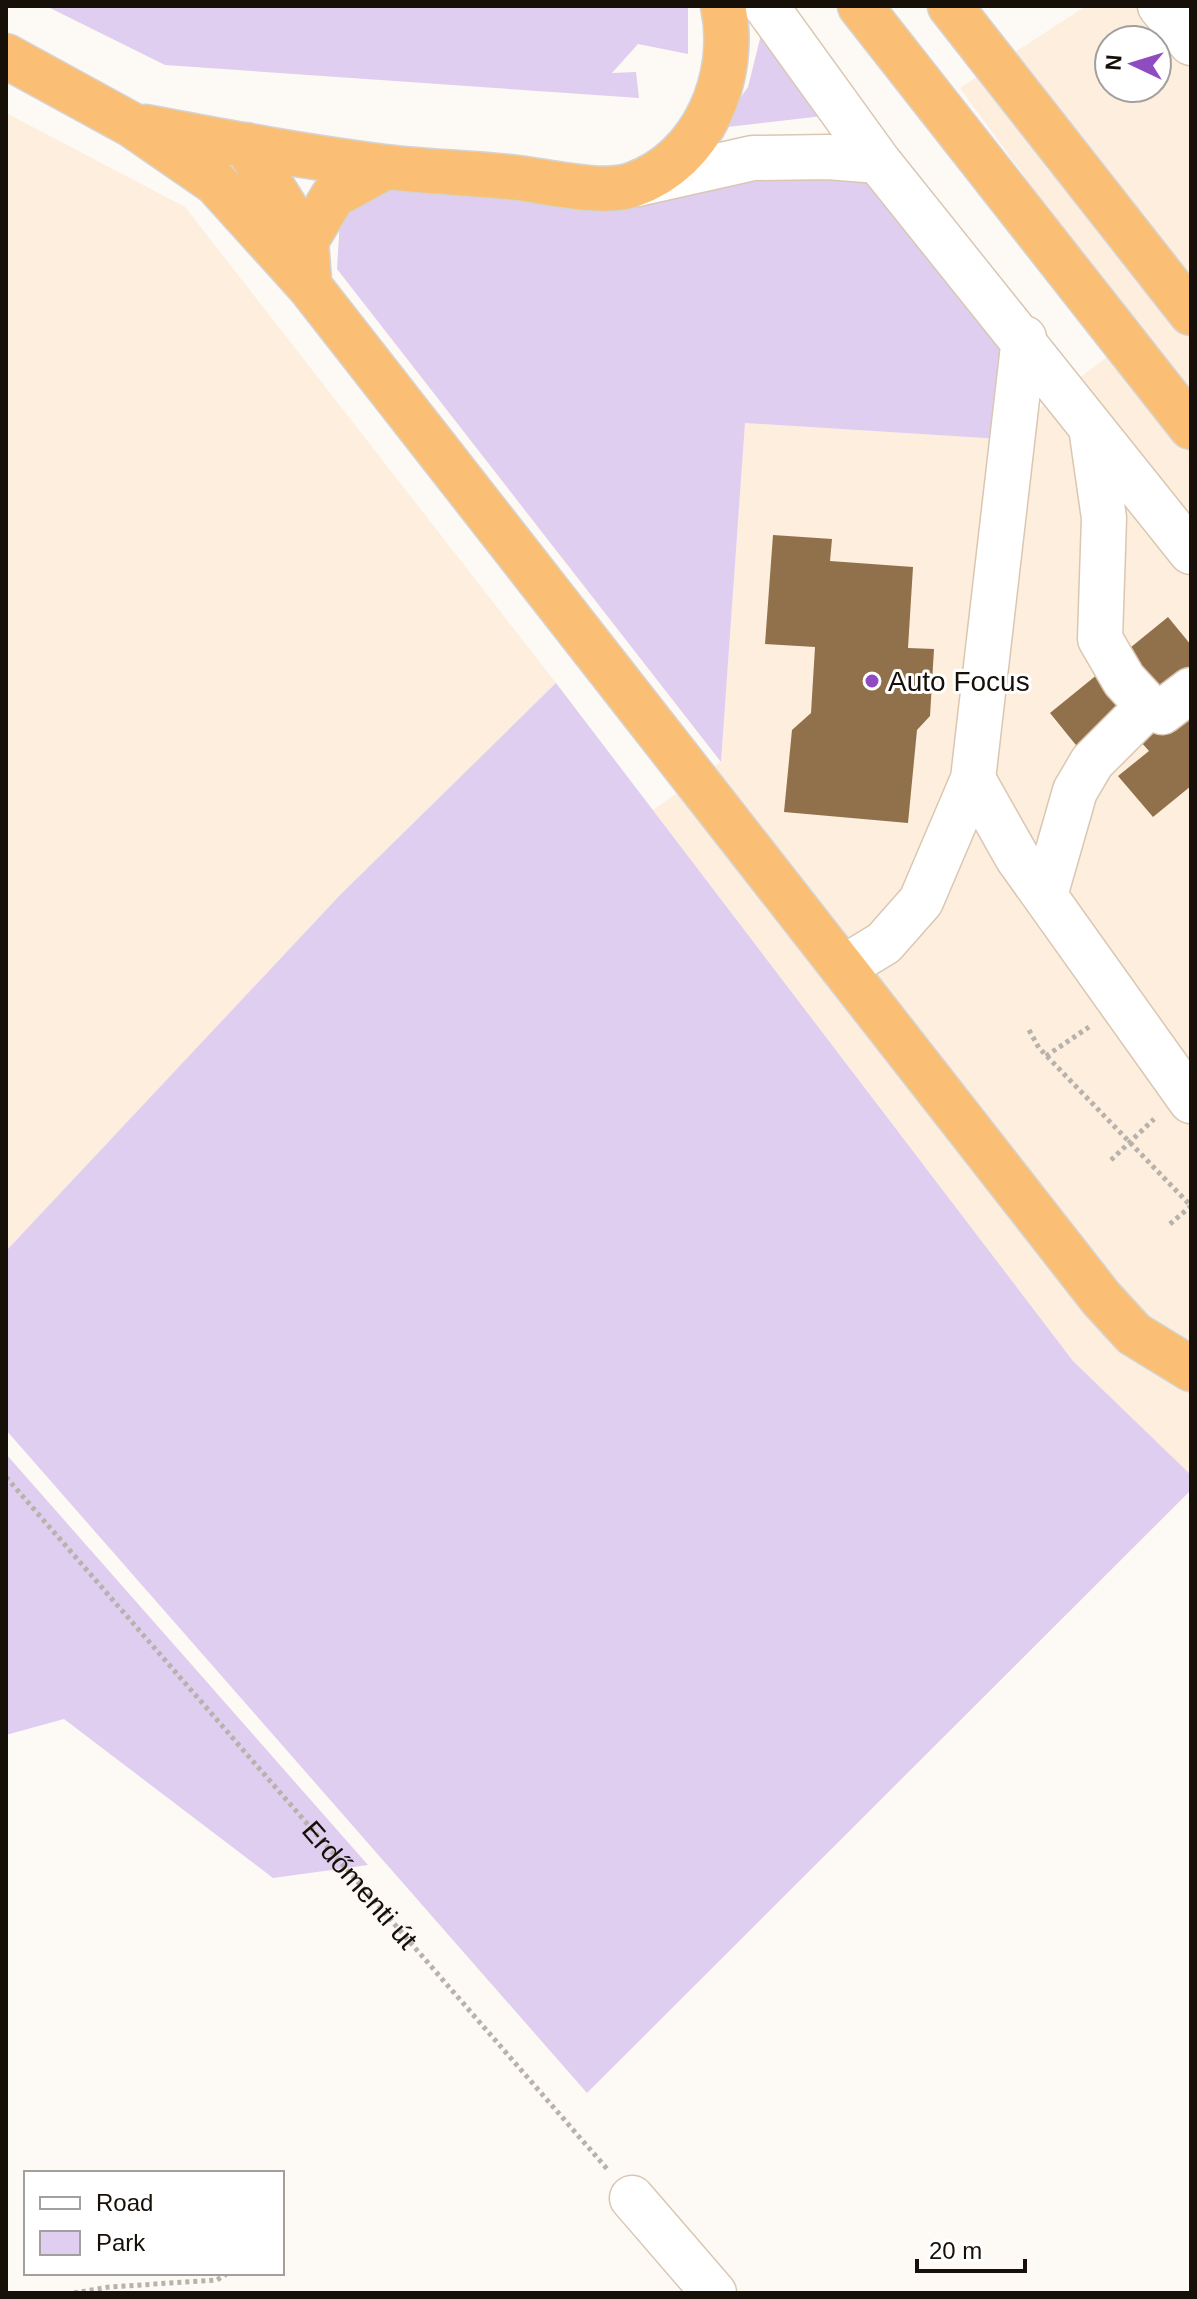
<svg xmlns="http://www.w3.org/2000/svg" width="1197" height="2299" font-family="Arial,sans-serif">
<rect width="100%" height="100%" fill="#fdf9f4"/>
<path fill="#fdeedd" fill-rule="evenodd" d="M1086,6H1191V1475L1073,1361L653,810L721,762L745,423L1000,439L1138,333L960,88ZM1109,40H1157V88H1109Z
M6,113L185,207L556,683L340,895L6,1251Z"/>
<path fill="#e0cef1" d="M46,6H688V54L638,44L612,73L636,72L639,98L165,65Z
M761,35L823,116L719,128L748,87Z
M778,168L870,178L1005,343L1000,439L745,423L721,762L337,269L340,218L388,182Z
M556,683L1073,1361L1191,1475V1490L587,2093L6,1430V1251L340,895Z
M6,1454L368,1865L273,1878L64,1719L6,1735Z"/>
<path fill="#90714c" d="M773,535L832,539L830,561L913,567L908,648L934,649L930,716L917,730L908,823L784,812L792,730L811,713L815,647L765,644Z
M1168,617L1191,645V786L1153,817L1118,776L1149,751L1123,722L1084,755L1050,713Z"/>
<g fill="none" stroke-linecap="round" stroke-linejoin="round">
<defs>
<path id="minor" d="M766,6L878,161L1191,552
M1160,6L1191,43
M637,184L753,158L828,157L878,161
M1024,338L973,779L1017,857L1191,1101
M1091,427L1104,518L1100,639L1124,680L1148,706L1162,712L1191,690
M1046,892L1075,791L1092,762L1148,706
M843,968L884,943L921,901L973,779
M632,2198L714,2293"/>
<path id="highway" d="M860,6L1191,427
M950,6L1191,313
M6,56L132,125L216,183L310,287L1101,1298L1134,1334L1191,1369
M146,127C225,142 305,157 385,167C429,172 474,173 518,178C550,182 603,195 632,185C704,160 738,76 723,6
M246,145L306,241L309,280
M306,241L333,196L386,167"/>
</defs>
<use href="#minor" stroke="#dac7b2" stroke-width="47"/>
<use href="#highway" stroke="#d5d4d3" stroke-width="47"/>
<g stroke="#b7b2ac" stroke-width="5" stroke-dasharray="4 4" stroke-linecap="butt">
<path d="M1029,1030L1039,1048L1191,1206"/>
<path d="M1046,1056L1089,1027"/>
<path d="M1111,1160L1154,1119"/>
<path d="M1170,1224L1191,1206"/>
<path id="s1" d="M6,1477L608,2170"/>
<path d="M74,2293L109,2287L217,2280L228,2273"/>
</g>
<use href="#minor" stroke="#fff" stroke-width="44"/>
<use href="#highway" stroke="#fabf75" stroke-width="44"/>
</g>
<circle fill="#8e4cc0" stroke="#fff" stroke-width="3" cx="872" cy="681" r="8"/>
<g text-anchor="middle" stroke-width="6" stroke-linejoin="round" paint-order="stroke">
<g font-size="28" fill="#171009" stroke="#fff" text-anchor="start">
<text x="888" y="691">Auto Focus</text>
</g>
<g font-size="28" fill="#171009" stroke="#fff">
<text dy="10" stroke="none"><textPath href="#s1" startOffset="540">Erdőmenti út</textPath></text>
</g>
</g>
<rect width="1197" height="2299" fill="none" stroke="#171009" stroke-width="16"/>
<rect x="24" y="2171" width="260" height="104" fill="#ffffff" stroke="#a29f9d" stroke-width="2"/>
<rect x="40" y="2197" width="40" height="12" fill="#ffffff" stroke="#a29f9d" stroke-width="2"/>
<text x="96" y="2211" font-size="24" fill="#171009">Road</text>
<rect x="40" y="2231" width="40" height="24" fill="#e0cef1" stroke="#a29f9d" stroke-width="2"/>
<text x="96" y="2251" font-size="24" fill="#171009">Park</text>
<g transform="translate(1133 64) rotate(274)"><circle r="38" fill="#ffffff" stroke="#a29f9d" stroke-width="2"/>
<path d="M0-6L14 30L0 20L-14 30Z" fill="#8e4cc0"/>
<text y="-12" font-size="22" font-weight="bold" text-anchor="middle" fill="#171009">N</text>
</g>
<path d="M917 2259v12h108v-12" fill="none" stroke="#171009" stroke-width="4"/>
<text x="929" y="2259" font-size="24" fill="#171009" stroke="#ffffff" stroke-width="6" paint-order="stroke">20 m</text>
</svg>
